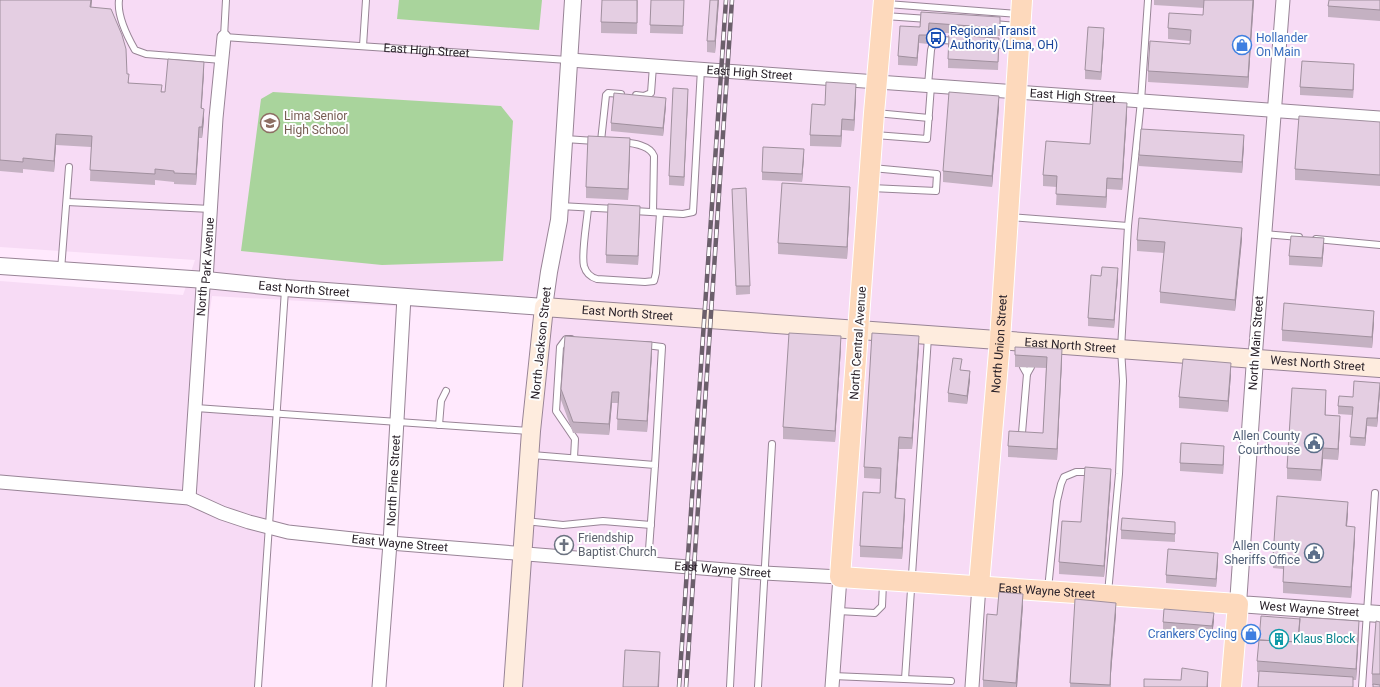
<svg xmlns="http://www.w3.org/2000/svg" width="1380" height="687" font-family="Roboto,sans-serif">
<rect width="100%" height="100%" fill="#ffe9fd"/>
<path fill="#f7dbf5" d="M0,0H1380V687H513L544,307L479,311L212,296L196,408L276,414L258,687H0V281L183,295L195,260L0,247Z"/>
<path fill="#a9d49c" d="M399,0H542L539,30L397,19Z
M273,92L501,106L513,121L503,261L382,265L241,251L261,99Z"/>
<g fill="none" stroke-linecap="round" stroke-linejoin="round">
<defs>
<g id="service">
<path d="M119,0C117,16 127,36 135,50L146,54L222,60"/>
<path id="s1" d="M226,0L224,37L568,60"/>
<path d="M887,4L1019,14"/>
<path d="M885,16L928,19"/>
<path d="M993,24L1018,26"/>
<path d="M992,44L1016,46"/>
<path d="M363,46L366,0"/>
<path d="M928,85L931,50L933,43L942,40L957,41"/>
<path d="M636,95L644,96L651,93L653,66"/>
<path d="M876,113L929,118"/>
<path d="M875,135L927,139L931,86"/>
<path d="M565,139L595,141"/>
<path d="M601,141L606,95L608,93L621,94"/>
<path d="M622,142C633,143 650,145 654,156L653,212"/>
<path d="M871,188L936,191L937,174L872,168"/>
<path d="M67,202L211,209"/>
<path d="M560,206L615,209"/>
<path d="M588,208C587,222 581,254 584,266C586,273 590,277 597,279L645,282L654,281L656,273L660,213"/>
<path d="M634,211L683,214L693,212L701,69"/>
<path d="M1010,217L1128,226"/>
<path d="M1265,234L1299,237"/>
<path d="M1316,239L1380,245"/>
<path d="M61,270L69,167"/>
<path d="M571,339H566L560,347L556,411L575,439L574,458"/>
<path d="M646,345L662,347L655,465"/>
<path d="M1023,367L1027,374"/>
<path d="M196,408L529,431"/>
<path d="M439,425L441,401L446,391"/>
<path d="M1022,433L1027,374L1031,367"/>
<path d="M532,455L655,465L648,564"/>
<path d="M525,521L563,525L603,521L651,525"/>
<path d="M1048,589L1057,501L1061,484L1064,477L1076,472H1092"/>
<path d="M1108,593L1119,474L1123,381L1121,349L1128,226L1141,101L1148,0"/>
<path d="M838,611L875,613L882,606L883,583"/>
<path d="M833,676L951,681"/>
<path d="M905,679L928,337"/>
<path d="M258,687L285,290"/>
<path d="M730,687L736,570"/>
<path d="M758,687L772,444"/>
<path d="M1362,687L1375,493"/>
</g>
<g id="minor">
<path id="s2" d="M570,60L1380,118"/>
<path d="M1255,359L1283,0"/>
<path id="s3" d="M0,482L189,498L222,513L249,522L288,532L390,543L764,573L840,577L832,687"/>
<path id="s4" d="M189,498L203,287L206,280L216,118L224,37"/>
<path id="s5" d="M379,687L390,543L404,297"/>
<path d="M972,687L979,585"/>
</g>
<g id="tertiary">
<path id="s6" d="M0,266L206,280L285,288L544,307L549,272L559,220L573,0"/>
<path id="s7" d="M1255,359L1238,604L1380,614"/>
</g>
<g id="secondary">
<path id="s8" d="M513,687L531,431L544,307L1380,368"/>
</g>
<g id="primary">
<path id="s9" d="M884,0L874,113L840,577L1238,604L1231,687"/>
<path id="s10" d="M979,585L1000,340L1022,0"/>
</g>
</defs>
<use href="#service" stroke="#988496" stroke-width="8"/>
<use href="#minor" stroke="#988496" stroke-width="15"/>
<use href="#tertiary" stroke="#988496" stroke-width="18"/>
<use href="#secondary" stroke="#988496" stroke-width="20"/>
<use href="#primary" stroke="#fff" stroke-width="22"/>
<use href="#service" stroke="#fff" stroke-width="6"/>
<use href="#minor" stroke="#fff" stroke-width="13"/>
<use href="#tertiary" stroke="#fff" stroke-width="16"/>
<use href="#secondary" stroke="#feecde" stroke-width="18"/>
<use href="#primary" stroke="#fdd9bc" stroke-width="20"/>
<defs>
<path id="rail" d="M679,687L726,0
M686,687L732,0"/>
</defs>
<use href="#rail" stroke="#6b5f6b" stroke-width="4.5"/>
<use href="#rail" stroke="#fefefe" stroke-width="3" stroke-dasharray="9" stroke-linecap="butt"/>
</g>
<path fill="#c4b1c2" d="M0,0H92L91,8L127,74L129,83L165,92L204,73L201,108L204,120L202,138H199L196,185L174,184V182L155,180V185L90,181L91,147L56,145L54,172L23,169V173L0,171Z
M638,0L637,34L601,33V22Z
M651,0H684L683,34L650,33Z
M719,0L715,53L707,52V41Z
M1154,0H1254L1248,88L1148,82V71L1190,44V41L1168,39V28L1203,15L1204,8L1154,5Z
M1380,0V21L1328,17V6Z
M921,12L1000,26V36L929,32L928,44L919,43L917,66L898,65V56L920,27Z
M1104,37L1101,80L1085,79V70Z
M999,47L998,70L948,68V59Z
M1354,73L1353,98L1300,95V87Z
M856,95L854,131L842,130L841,147L810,146V135L825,105Z
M688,97L684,186L669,185V176Z
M666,106L663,136L611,131V123Z
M999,107L992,187L943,182V171Z
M1127,114L1122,190L1107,189L1106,208L1056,205L1057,187L1043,186V175L1090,144Z
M1380,122V186L1295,180V169Z
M1244,146L1242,173L1139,166V155Z
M630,149L628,200L586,198V187Z
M804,157L802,182L762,180V172Z
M732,189L750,286V294L736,295Z
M850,198L847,259L778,254V243Z
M640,214L638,265L606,263V255Z
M1242,239L1235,311L1160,303V292L1164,253L1137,251V240Z
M1324,246L1322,267L1289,265V256Z
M1118,277L1114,328L1088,326V318Z
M1374,322L1372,348L1282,341V330Z
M841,347L835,442L783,439V427Z
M919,347L912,449H899L896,498L905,510L902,559L860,557V546L880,493L881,479L864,478V467Z
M1015,347L1062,360L1057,460L1008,457V446L1043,433L1046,368L1015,367Z
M652,353L647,432L617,430L618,403H612L609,435L573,433L561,400V389Z
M962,368L961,370L970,380L967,404L948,402V393Z
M1231,374L1228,412L1179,408V397Z
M1380,392L1377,427L1367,426L1365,446L1350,445L1352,415L1338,414V406L1353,397Z
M1326,401L1325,415L1340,427L1338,460L1323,459L1321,481L1287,479V468Z
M1224,454L1223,474L1180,471V463Z
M1111,480L1104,577L1059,574V562L1081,522Z
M1348,513L1347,526L1355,538L1351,598L1283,593V569L1273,568V557Z
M1121,530H1175V542L1121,539Z
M1218,561L1216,587L1166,583V575Z
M1075,599L1116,614L1111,673V687H1070Z
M1023,605L1017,687H983V680L997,615Z
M1214,621L1212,635L1163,631V622Z
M1380,622V687L1372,685V674Z
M1359,632L1356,680H1353V687L1257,672V661Z"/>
<path fill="#a0909e" d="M91,0H92L90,19V7Z
M718,0H719L715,53V41Z
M1253,0H1254L1248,88V77Z
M1104,28V37L1101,80V72Z
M919,35V43L917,66V58Z
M204,62V73L201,119V108Z
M1354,64V73L1353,98V90Z
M856,84V95L854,131V120Z
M688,89V97L684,186V177Z
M999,96V107L992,187V176Z
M666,98V106L663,136V128Z
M1127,103V114L1122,190V179Z
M204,109V120L202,138V127Z
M842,119V130L841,147V136Z
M199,127V138L196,185V174Z
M56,134V145L54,172V161Z
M1244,135V146L1242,173V162Z
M630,138V149L628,200V189Z
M804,149V157L802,182V174Z
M1107,178V189L1106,208V197Z
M850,187V198L847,259V247Z
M640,206V214L638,265V256Z
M1242,228V239L1235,311V300Z
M1324,238V246L1322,267V258Z
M1118,268V277L1114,328V320Z
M1374,311V322L1372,348V337Z
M841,336V347L835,442V431Z
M919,336V347L912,449V438Z
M652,342V353L647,432V421Z
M1062,349V360L1057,460V449Z
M1231,363V374L1228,412V401Z
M970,371V380L967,404V396Z
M1380,383V392L1377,427V418Z
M1326,390V401L1325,426V415Z
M612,392V403L609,435V424Z
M1340,416V427L1338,460V449Z
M1367,418V426L1365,446V438Z
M899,437V449L895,509V498Z
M1224,446V454L1223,474V465Z
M1323,448V459L1321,481V470Z
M1111,469V480L1104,577V566Z
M905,499V510L902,559V548Z
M1348,502V513L1346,537V526Z
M1355,527V538L1351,598V587Z
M1218,553V561L1216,587V579Z
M1023,594V605L1017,687H1016Z
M1116,603V614L1111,673L1110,687L1111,662Z
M1214,613V621L1212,635V626Z
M1359,621V632L1356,680V669Z
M660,652L659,687H658Z
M1208,672V687H1207Z"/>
<path fill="#e4cee2" stroke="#a0909e" d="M0,0H91L90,7L111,9L122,35L126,49L127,74H129L128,83L162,85L161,92H165L168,59L204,62L201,108L204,109L202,127H199L196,174L174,173V171L155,169V174L90,170L92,136L56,134L54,161L23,158V162L0,160Z
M602,0H637V23L601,22Z
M651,0H684L683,26L650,25Z
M710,0H718L715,41H707Z
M1204,0H1253L1248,77L1148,71L1150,41L1190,44L1191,30L1168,28L1169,13L1203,15Z
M1329,0H1380V10L1328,6Z
M921,12L1000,17V28L929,23L928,35H919L917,58L898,56L900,26L920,27Z
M1088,27L1104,28L1101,72L1085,70Z
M949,35L999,38L998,62L948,59Z
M1302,61L1354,64L1353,90L1300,87Z
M826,82L856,84L854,120L842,119L841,136L810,135L812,104L825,105Z
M673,88L688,89L684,177L669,176Z
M949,92L999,96L992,176L943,171Z
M614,93L666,98L663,128L611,123Z
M1093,101L1127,103L1122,179L1107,178L1106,197L1056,194L1057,176L1043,175L1046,141L1090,144Z
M1299,116L1380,122V175L1295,169Z
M1141,129L1244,135L1242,162L1139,155Z
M588,136L630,138L628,189L586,187Z
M763,147L804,149L802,174L762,172Z
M782,183L850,187L847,247L778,243Z
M746,188L750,286H736L732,189Z
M608,204L640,206L638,256L606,255Z
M1139,218L1242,228L1235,300L1160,292L1165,242L1137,240Z
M1291,236L1324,238L1322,258L1289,256Z
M1102,267L1118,268L1114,320L1088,318L1091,275L1101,276Z
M1284,303L1374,311L1372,337L1282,330Z
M789,333L841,336L835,431L783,427Z
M872,333L919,336L912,438L899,437L895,498L905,499L902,548L860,546L863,492L880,493L881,468L864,467Z
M565,336L652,342L647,421L617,419L619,392H612L609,424L573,422L561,389Z
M1015,347L1062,349L1057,449L1008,446L1009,431L1043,433L1047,357L1015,355Z
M953,358L962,359L960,370L970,371L967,396L948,393Z
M1183,359L1231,363L1228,401L1179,397Z
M1354,381L1380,383L1377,418H1367L1365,438L1350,437L1353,407L1338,406L1339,396L1353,397Z
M1292,388L1326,390L1325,415L1340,416L1338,449L1323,448L1321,470L1287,468Z
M1181,443L1224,446L1223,465L1180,463Z
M1085,467L1111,469L1104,566L1059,562L1062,521L1081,522Z
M1277,496L1348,502L1346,526L1355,527L1351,587L1283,582L1284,558L1273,557Z
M1122,518L1175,522V534L1121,530Z
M1168,549L1218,553L1216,579L1166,575Z
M999,592L1023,594L1016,683L983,680L987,614L997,615Z
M1075,599L1116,603L1111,662L1110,685L1070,683Z
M1164,609L1214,613L1212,626L1163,622Z
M1261,616L1300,619L1298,642L1259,640Z
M1300,617L1359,621L1356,669L1257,661L1259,640L1298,642Z
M1376,621L1380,622V674H1372Z
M625,650L660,652L658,687H623Z
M1182,668L1208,672L1207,687H1144V679L1181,680Z
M1259,671L1353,677V687H1258Z
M1373,684L1380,685V687H1373Z"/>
<defs>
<symbol id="bus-ring" viewBox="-11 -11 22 22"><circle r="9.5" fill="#fefefe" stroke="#1a4fb4" stroke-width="1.5"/><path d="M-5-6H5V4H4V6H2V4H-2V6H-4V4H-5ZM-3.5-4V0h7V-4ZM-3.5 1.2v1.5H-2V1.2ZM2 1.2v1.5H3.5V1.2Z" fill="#1a4fb4"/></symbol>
<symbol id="shop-ring" viewBox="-11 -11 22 22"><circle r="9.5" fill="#fefefe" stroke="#3f7fe0" stroke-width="1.5"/><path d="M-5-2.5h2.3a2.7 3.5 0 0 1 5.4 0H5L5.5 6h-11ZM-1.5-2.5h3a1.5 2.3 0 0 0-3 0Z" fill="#3f7fe0"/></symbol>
<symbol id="school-ring" viewBox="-11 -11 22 22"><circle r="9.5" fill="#fefefe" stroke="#8d6e63" stroke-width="1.5"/><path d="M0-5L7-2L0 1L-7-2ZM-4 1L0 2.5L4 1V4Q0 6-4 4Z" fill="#8d6e63"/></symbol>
<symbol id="civic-ring" viewBox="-11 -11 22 22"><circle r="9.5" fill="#fefefe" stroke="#5c6f8a" stroke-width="1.5"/><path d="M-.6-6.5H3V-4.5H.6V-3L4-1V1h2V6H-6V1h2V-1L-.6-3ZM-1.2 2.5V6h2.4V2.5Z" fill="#5c6f8a"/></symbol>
<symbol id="church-ring" viewBox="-11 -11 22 22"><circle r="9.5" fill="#fefefe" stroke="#6b7280" stroke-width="1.5"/><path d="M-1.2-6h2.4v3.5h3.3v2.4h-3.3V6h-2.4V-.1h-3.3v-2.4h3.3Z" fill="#6b7280"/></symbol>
<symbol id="building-ring" viewBox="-11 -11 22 22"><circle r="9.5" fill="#fefefe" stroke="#0f9aa8" stroke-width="1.5"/><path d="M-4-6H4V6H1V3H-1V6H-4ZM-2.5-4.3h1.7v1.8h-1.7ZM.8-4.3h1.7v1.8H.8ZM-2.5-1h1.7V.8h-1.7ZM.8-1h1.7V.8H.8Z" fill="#0f9aa8"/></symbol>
</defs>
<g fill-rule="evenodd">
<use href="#bus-ring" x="925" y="27" width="22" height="22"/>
<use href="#shop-ring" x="1231" y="34" width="22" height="22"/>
<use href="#school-ring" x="259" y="112" width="22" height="22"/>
<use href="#civic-ring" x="1303" y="432" width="22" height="22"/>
<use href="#church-ring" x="553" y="534" width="22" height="22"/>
<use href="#civic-ring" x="1303" y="542" width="22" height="22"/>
<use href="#shop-ring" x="1240" y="623" width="22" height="22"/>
<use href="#building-ring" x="1268" y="628" width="22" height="22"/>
</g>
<g text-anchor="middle" stroke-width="4" stroke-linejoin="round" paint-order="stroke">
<g font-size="12" fill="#164399" stroke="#fefefe" text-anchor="start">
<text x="950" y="35">Regional Transit<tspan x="950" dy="14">Authority (Lima, OH)</tspan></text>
</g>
<g font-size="12" fill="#366cbe" stroke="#fefefe" text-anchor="start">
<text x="1256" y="42">Hollander<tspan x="1256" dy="14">On Main</tspan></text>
<text x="1237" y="638" text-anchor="end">Crankers Cycling</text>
</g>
<g font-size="12" fill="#2a222a" stroke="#fefefe">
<text dy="4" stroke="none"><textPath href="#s1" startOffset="240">East High Street</textPath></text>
<text dy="4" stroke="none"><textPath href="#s2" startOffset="180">East High Street</textPath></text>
<text dy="4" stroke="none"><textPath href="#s2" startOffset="504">East High Street</textPath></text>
<text dy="4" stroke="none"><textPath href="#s4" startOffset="232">North Park Avenue</textPath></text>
<text dy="4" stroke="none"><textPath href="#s6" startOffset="305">East North Street</textPath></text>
<text dy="4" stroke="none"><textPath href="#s8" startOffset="465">East North Street</textPath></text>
<text transform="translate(541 343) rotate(-84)" y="4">North Jackson Street</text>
<text transform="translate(858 343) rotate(-86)" y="4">North Central Avenue</text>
<text transform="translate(1256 343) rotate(-86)" y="4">North Main Street</text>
<text dy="4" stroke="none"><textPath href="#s10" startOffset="242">North Union Street</textPath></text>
<text dy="4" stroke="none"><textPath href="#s8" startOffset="909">East North Street</textPath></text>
<text dy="4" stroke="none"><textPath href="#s8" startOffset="1157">West North Street</textPath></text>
<text dy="4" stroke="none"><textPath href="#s5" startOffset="207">North Pine Street</textPath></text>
<text dy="4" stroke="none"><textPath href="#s3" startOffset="407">East Wayne Street</textPath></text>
<text dy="4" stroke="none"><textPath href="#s3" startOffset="731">East Wayne Street</textPath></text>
<text dy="4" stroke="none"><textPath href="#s9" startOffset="786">East Wayne Street</textPath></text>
<text dy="4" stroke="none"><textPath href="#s7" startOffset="317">West Wayne Street</textPath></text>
</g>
<g font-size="12" fill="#785e54" stroke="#fefefe" text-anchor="start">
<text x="284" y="120">Lima Senior<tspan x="284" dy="14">High School</tspan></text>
</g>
<g font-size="12" fill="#4e5e75" stroke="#fefefe" text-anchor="end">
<text x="1300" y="440">Allen County<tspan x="1300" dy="14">Courthouse</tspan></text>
<text x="1300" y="550">Allen County<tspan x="1300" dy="14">Sheriffs Office</tspan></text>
</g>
<g font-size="12" fill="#5b616d" stroke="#fefefe" text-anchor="start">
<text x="578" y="542">Friendship<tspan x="578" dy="14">Baptist Church</tspan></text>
</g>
<g font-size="12" fill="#0d838f" stroke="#fefefe" text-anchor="start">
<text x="1293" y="643">Klaus Block</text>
</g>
</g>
</svg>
